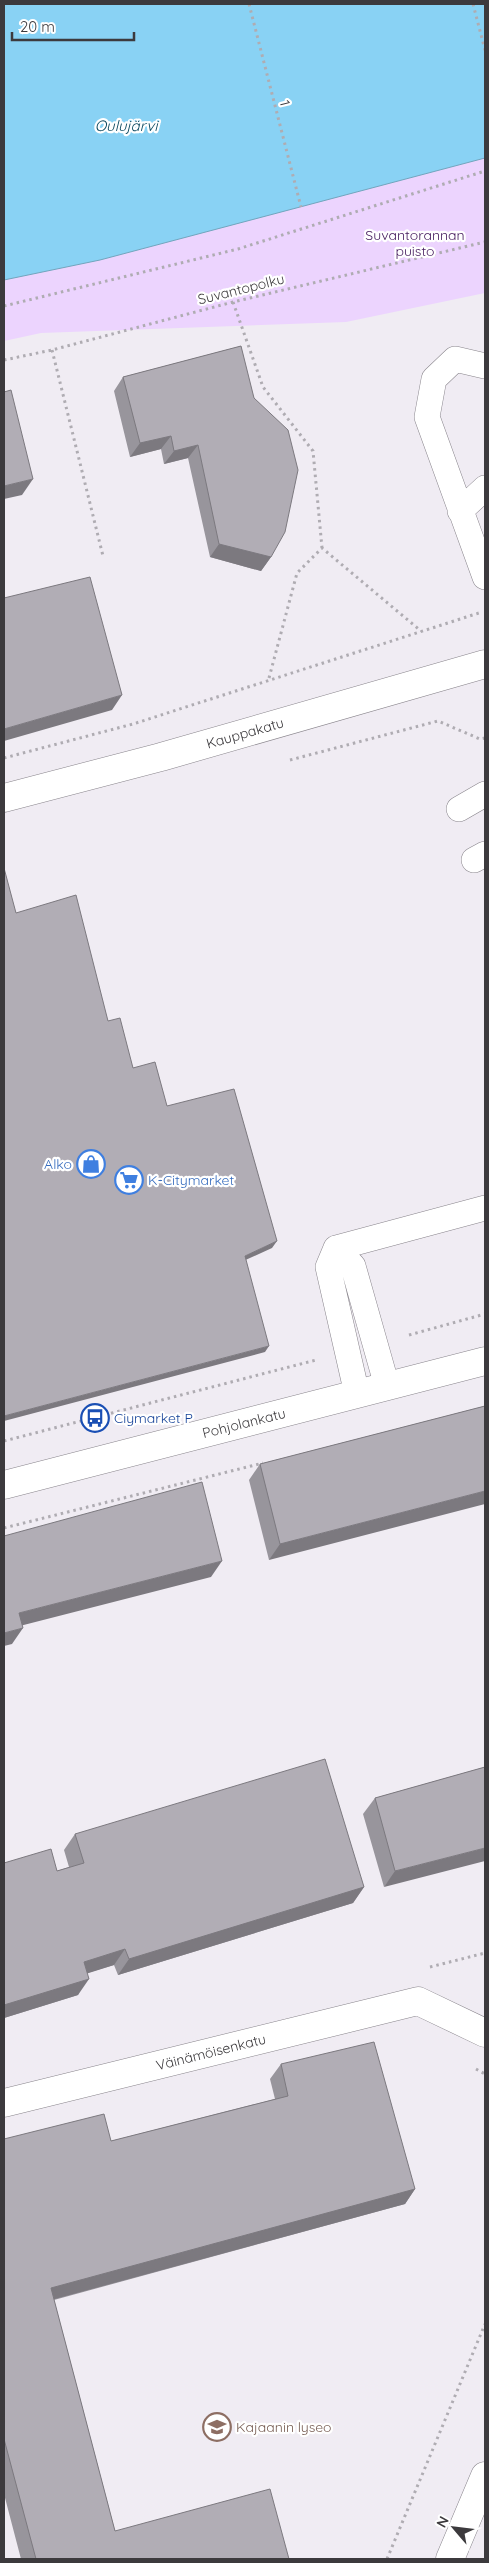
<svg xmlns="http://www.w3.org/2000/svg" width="489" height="2563" font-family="Quicksand,sans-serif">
<rect width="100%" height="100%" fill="#f0ecf3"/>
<path fill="#ecd4fe" d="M485,158V293L346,322L41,333L4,341V280L100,260Z"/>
<path fill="#89d2f4" stroke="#72a4bd" d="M4,4H485V158L100,260L4,280Z"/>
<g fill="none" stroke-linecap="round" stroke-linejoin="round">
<defs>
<path id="lane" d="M485,366L455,359L434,379L427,417L485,577
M460,511L485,488
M459,809L485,794
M474,860L485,854
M336,1248L485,1208
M336,1248L328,1267L357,1394
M336,1248L353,1266L387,1386"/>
<path id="street" d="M4,798L161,757L485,664
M4,2103L418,2001L485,2033
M450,2559L485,2476"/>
<path id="secondary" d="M4,1485L485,1361"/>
</defs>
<use href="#lane" stroke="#89858c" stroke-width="26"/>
<use href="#street" stroke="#89858c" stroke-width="29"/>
<use href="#secondary" stroke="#89858c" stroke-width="29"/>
<path stroke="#afacb2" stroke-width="3" stroke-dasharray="2.5 4" stroke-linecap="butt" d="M249,4L301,207
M473,4L485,50
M233,302L263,387L313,451L322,548
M4,306L238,249L485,171
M52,350L103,556
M4,360L52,350L233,302L485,242
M269,678L297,573L322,548L421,631
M4,758L133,724L482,612
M290,760L438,721L480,739L485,738
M409,1335L485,1314
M4,1441L316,1360
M4,1528L263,1463
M430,1967L485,1953
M476,2069L485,2074
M387,2559L485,2324"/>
<use href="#lane" stroke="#fff" stroke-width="25"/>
<use href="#street" stroke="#fff" stroke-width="28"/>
<use href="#secondary" stroke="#fff" stroke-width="28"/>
</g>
<path fill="#98959c" d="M241,346L271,557L261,571L210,557L188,458L164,464L161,449L130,457L114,391L123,377Z
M485,1406L269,1560L249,1480L260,1464Z
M485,1767L384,1887L363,1814L375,1798Z
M75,1834L364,1887L353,1903L118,1975L114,1965L87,1973L78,1995L4,2018V1863L57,1871L69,1867L64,1850Z
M281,2064L415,2189L405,2204L54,2300L115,2531L289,2559H21L4,2494V2139L111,2141L275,2099L270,2079Z"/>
<path fill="#7c797f" d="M171,436L161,449L130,457L140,443Z
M198,445L188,458L164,464L174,451Z
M33,479L22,495L4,499V486Z
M219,544L271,557L261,571L210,557Z
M122,695L112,710L4,741V729Z
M277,1241L272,1248L241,1262L245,1256Z
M269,1346L265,1352L4,1421V1416Z
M485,1491V1504L269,1560L280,1544Z
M222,1561L211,1577L8,1629L19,1613Z
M23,1628L12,1644L4,1646V1633Z
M485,1848V1861L384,1887L395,1871Z
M364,1887L353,1903L118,1975L129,1959Z
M125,1949L114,1965L73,1978L84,1962Z
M89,1979L78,1995L4,2018V2005Z
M415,2189L405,2204L40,2303L51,2288Z"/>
<path fill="#b1adb5" stroke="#7c797f" d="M241,346L254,398L288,430L298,470L285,532L271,557L219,544L198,445L174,451L171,436L140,443L123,377Z
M11,390L33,479L4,486V392Z
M90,577L122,695L4,729V598Z
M4,868L16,913L76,895L108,1021L120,1018L133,1068L155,1062L167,1106L234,1089L277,1241L245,1256L269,1346L4,1416Z
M485,1406V1491L280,1544L260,1464Z
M202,1482L222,1561L19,1613L23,1628L4,1633V1536Z
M325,1759L364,1887L129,1959L125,1949L84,1962L89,1979L4,2005V1863L51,1849L57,1871L84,1863L75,1834Z
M485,1767V1848L395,1871L375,1798Z
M374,2042L415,2189L51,2288L115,2531L270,2489L289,2559H36L4,2439V2139L104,2114L111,2141L288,2096L281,2064Z"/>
<defs>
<symbol id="shop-ring" viewBox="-11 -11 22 22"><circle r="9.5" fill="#fff" stroke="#3f7fe0" stroke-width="1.5"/><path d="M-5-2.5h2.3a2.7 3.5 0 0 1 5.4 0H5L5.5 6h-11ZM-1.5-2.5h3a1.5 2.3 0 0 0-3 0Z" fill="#3f7fe0"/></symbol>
<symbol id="supermarket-ring" viewBox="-11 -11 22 22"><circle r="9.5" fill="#fff" stroke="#3f7fe0" stroke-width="1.5"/><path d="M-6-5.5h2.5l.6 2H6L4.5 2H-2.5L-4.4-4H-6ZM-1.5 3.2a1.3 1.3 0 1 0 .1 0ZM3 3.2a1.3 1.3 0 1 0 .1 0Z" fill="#3f7fe0"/></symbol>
<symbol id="bus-ring" viewBox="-11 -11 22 22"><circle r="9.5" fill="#fff" stroke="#1a4fb4" stroke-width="1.5"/><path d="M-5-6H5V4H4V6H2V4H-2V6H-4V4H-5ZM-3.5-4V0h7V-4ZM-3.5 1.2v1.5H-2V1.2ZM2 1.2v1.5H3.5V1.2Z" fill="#1a4fb4"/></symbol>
<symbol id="school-ring" viewBox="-11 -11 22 22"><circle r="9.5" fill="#fff" stroke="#8d6e63" stroke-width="1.5"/><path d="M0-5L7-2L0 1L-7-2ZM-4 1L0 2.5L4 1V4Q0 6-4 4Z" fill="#8d6e63"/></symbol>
</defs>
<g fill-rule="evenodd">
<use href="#shop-ring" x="75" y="1148" width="32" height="32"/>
<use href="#supermarket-ring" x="113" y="1164" width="32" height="32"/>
<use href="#bus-ring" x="79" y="1402" width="32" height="32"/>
<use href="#school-ring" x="201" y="2411" width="32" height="32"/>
</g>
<g text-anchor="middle" stroke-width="4.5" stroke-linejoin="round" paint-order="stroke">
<g font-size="14" fill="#3c3a3d" stroke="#fff">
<text transform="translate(285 103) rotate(76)" y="5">1</text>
<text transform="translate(241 289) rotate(-14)" y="5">Suvantopolku</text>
<text transform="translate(245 733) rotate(-16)" y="5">Kauppakatu</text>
<text transform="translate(244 1423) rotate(-14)" y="5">Pohjolankatu</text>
<text transform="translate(211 2052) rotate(-14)" y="5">Väinämöisenkatu</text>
</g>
<g font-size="14" fill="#43195c" stroke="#fff">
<text x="415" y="240">Suvantorannan<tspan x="415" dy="16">puisto</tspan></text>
</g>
<g font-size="14" fill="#366cbe" stroke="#fff" text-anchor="end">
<text x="72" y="1169">Alko</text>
<text x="148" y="1185" text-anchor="start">K-Citymarket</text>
</g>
<g font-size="14" fill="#164399" stroke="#fff" text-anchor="start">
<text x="114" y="1423">Ciymarket P</text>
</g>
<g font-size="14" fill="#785e54" stroke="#fff" text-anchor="start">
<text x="236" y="2432">Kajaanin lyseo</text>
</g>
<g font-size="15" font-style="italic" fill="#0c4a61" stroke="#fff">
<text x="126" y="131">Oulujärvi</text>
</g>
</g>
<rect width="489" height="2563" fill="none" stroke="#3c3a3d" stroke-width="10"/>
<g transform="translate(454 2528) rotate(298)" stroke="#ffffff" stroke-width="4" paint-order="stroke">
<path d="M0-4L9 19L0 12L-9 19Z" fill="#3c3a3d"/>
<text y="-8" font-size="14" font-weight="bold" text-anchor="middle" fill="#3c3a3d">N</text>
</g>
<path d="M12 32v8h122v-8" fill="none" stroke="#3c3a3d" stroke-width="2.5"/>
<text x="20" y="32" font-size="15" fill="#3c3a3d" stroke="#ffffff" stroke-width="4" paint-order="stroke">20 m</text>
</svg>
